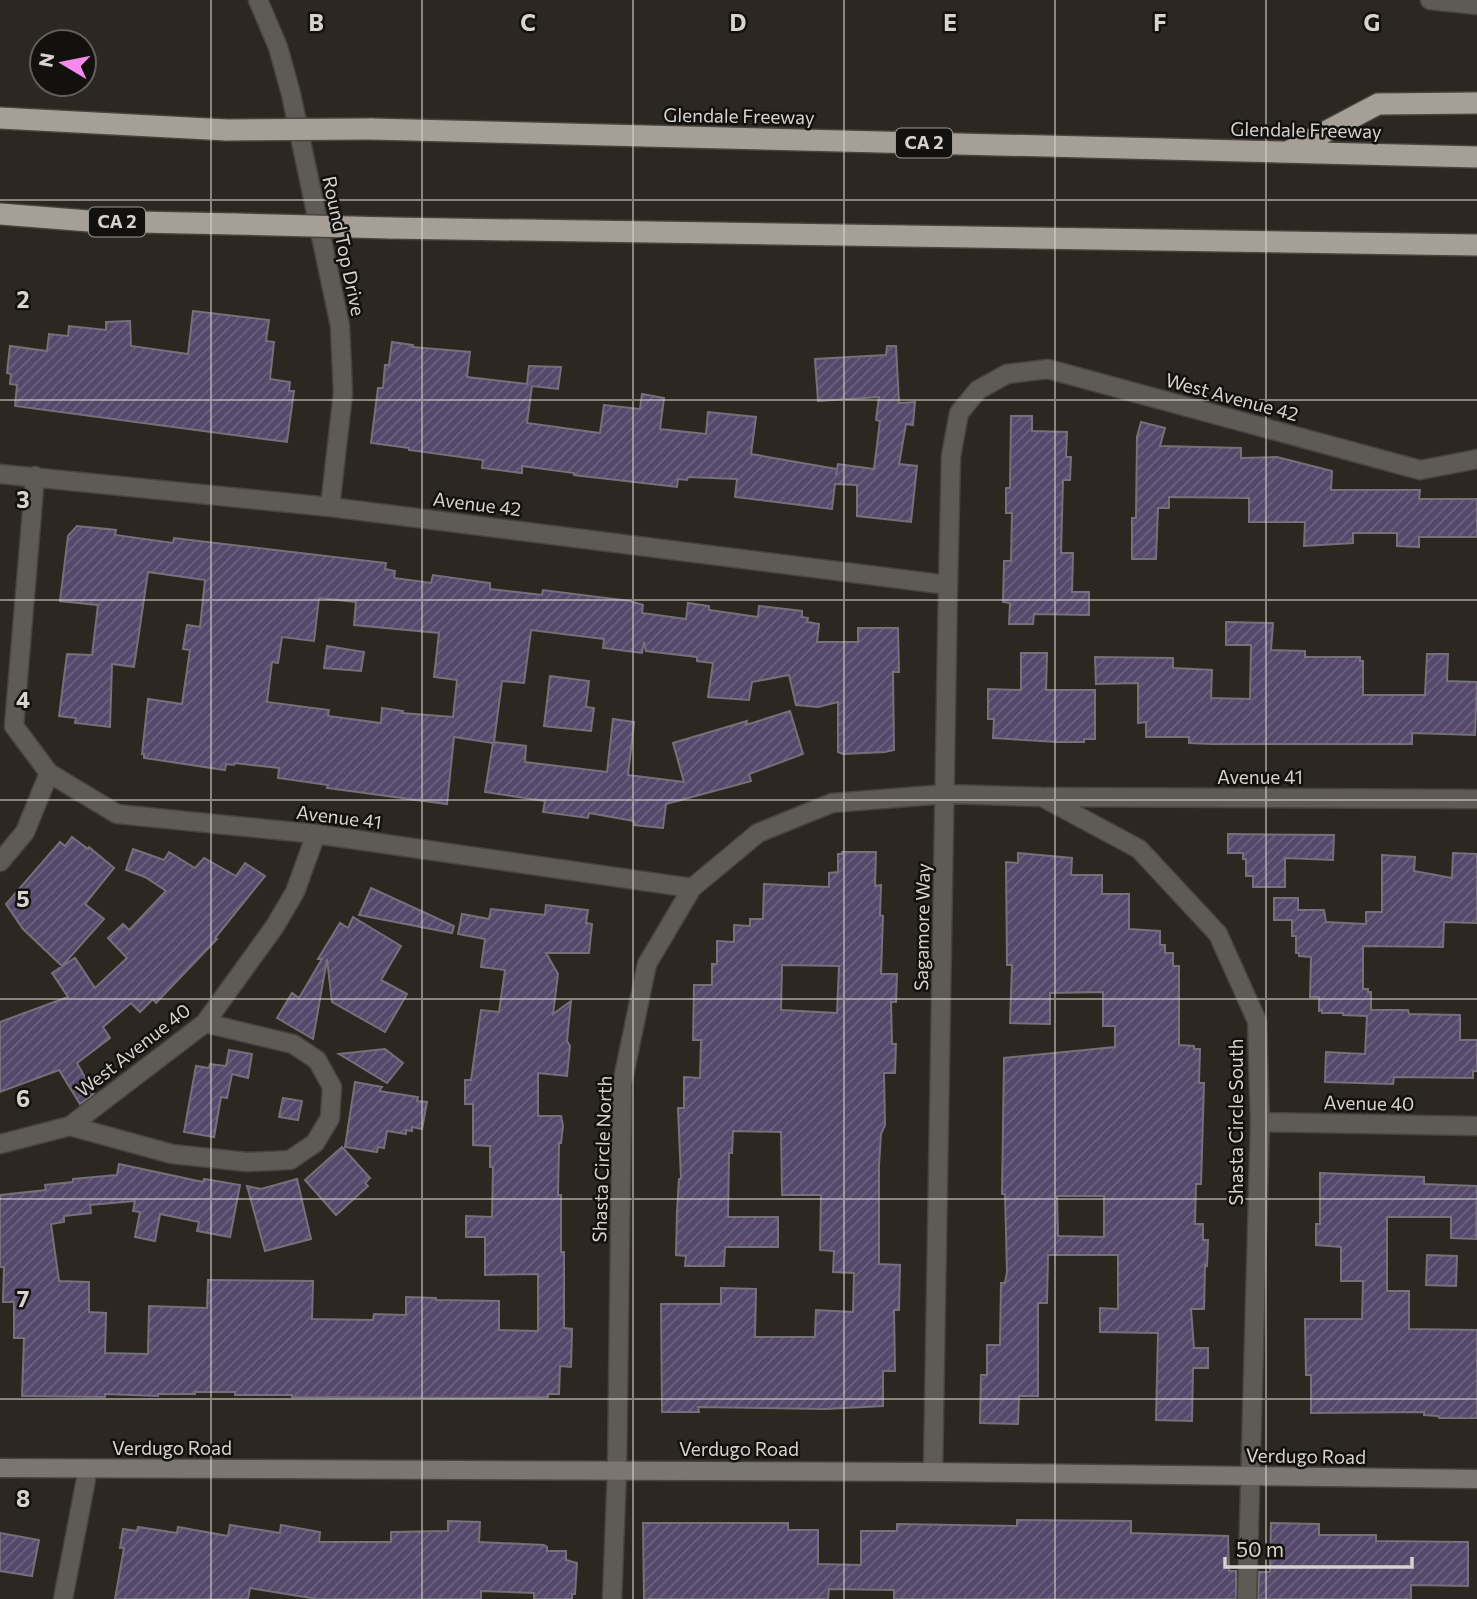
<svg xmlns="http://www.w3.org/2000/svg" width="1477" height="1599" font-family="Commissioner,sans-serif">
<defs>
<pattern id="building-hatch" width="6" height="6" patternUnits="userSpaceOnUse" patternTransform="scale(1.75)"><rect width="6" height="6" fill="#55486a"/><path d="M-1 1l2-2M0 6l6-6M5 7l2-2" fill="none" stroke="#6d627e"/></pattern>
</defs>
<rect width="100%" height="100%" fill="#2c2821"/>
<path fill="url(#building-hatch)" stroke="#75717b" stroke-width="2" fill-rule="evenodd" d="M193,311L269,320L266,341L274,342L270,379L290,382L289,391H294L287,442L15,406L17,385L10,384L11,374L7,373L10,346L47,351L49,334L68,336L69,326L106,330V322L130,321L131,346L188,354Z
M392,342L413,345L412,347L470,352L467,377L527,384L529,366L561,367L558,389L532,386L527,423L600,433L604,405L640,409L642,394L664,398L660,429L706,434L708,412L756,417L751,454L837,469L836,475L838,464L874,469L880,421L876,420L879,397L818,401L815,359L886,355L887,346H896L899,403L915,402L913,425L906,424L899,464L917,466L911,522L857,516V485L835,484L832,509L735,497L737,479L688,477L687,480L678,479L677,487L574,475V473L522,466V473L482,468L483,460L409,450V448L371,443L378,388H383L385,365H389Z
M1011,416H1032V431L1067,432L1066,457H1071L1070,480H1063L1061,553H1073L1072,592H1089V615L1034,614L1033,624H1009L1010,603L1003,602L1004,561H1011L1012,513H1006V488H1010Z
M1141,422L1165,428L1160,446L1241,448V458L1277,457L1332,471L1331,490H1420L1419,499H1477V537H1419V547L1397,546V533H1353V543L1304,546L1305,522H1249V498L1169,497V508H1158L1156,559H1132V518H1136L1137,437Z
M77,526L116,530L115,535L173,543L174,538L386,563L385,569L395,571L394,578L431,583L433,575L490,583V589L542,595L543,590L630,601L643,605L642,613L686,619L688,603L709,606V610L758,617L759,606L802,611V617L808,618L807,622L819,624L817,642H858V628H898L899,672H893L894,750L885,752L843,754L838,752V702L818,707L796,705L789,675L752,682L749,700L708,697L713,663L697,661V657L646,651L644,642L642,653L603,648L604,639L531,630L524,683L502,681L494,742L526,746L525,762L607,772L613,719L634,722L628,775L684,782L673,743L747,721L746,725L790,711L803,754L749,774L751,781L666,804L663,828L634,825V821L589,813L588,818L543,812L545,801L485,792L493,743L454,737L447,804L327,788L328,785L278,778L279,768L235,763L234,765L226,764L225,770L144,758V754H142L148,699L182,704L190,650L183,649L187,625L200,627L205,580L148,572L134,667L112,664L110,727L75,723L76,718L59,716L67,654L92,655L98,605L60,601L68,536ZM319,598L356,602L354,625L439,633L434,677L457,680L453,717L402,713L403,711L382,708L381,723L328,716L329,710L267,702L272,662L278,663L282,637L314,641Z
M1226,622L1273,623L1271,650L1305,651V657H1360V661H1363V695H1425L1427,654H1448L1447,681L1477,682L1475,735L1412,733V744H1212L1189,743V737H1146V722L1138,723V683L1096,684L1095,657L1173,658V668L1212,670L1211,698L1250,699L1251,645H1226Z
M327,646L364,652L361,671L324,668Z
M1021,653H1047L1046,690H1095V739H1084V742H1058L993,738L994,719H988V689L1021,690Z
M550,676L589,681L586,707L594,708L591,731L544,726Z
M1228,834L1334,835L1333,860L1285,858V887H1253V876H1246V859H1243V853H1228Z
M72,837L88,849L89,847L114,868L85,904L104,919L62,966L23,929L6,904L60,842L65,846Z
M133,849L164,860L169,852L195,868L204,858L236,876L245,863L265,876L215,938L217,939L156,1003L153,999L140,1012L131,1003L103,1027L110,1038L77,1063L94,1094L80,1104L59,1070L0,1092V1022L68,997L52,973L75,958L95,988L127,958L108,938L123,924L129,930L166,891L145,877L126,870Z
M842,852H876L875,886L881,885L880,915L883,916L881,974H897L896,1002H891L892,1044H896L895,1073H884L885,1125L881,1134L879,1165V1264L900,1265L899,1310H894L895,1371H883V1406L825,1409L698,1407L699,1412H662L661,1304H721V1288L756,1289L755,1337H815L816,1310L853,1312L854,1273L833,1272L834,1251L820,1250L821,1195H782L781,1132L733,1131L732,1153H729L728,1217H778V1247H725L724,1266H685L686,1256L676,1255L677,1212L679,1179H681L678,1108H684V1077L700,1078L701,1040H693L694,985H712V964H717V941L734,942V925L750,926V919H763L764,884L829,887V873L838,872V854H842ZM782,965L839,966L837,1013L781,1010Z
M1018,853L1072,858L1071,875H1102V894H1129V929L1160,931V945H1165V953H1173V966H1179V1045L1194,1046V1049H1200L1199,1083H1204L1201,1184H1196L1195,1224H1203V1240H1208L1207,1266L1205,1265L1204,1309H1191L1194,1348H1208V1368H1193L1192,1421L1156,1420L1158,1333L1100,1332V1308L1118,1309V1255H1048L1047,1303H1038V1396H1019L1018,1424L980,1423L981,1375H987V1345H1000L1001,1283H1005L1007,1272L1005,1194H1002L1004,1058L1115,1047V1026H1103V992L1050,993V1024L1010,1023L1012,965H1007L1006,862L1018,863ZM1057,1196H1104V1237L1058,1236Z
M1453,853L1477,854V923L1444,922L1443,947L1363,946V989H1368V992H1371V1010H1408L1409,1014L1460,1015V1040H1477V1071H1473V1078L1394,1077L1393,1084L1325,1082L1326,1052L1365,1054L1367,1016L1343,1015V1013H1322V1010L1319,1011V997H1310L1311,957L1299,956V953H1296V936H1292V920H1274V898H1298V910H1324L1326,922L1366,924V912H1382V855L1415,857L1414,871L1452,878Z
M371,888L454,926L452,933L359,915Z
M546,905L588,910L586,923L592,924L589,953H546L558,974L553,1014L571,1001L567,1041L570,1046L567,1076L538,1073V1116H561L563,1126L561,1143H559L558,1195H561V1252H564V1328L572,1329L571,1367L560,1366L559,1394H548V1397L496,1398L292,1397V1395H235V1392H195V1394H158V1396L105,1394V1397L22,1396L24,1338H14V1302H3L4,1267H0V1195L46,1190L45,1185L73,1182V1179L117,1175L119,1164L203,1182L204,1179L240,1185L230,1237L197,1231L199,1222L160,1214L155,1241L135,1237L140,1212L133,1211L135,1201L90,1205L91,1213L64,1216V1222L51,1224L59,1281L89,1282V1312L106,1313L105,1353L148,1354L149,1306L207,1308L208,1280L313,1281L312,1319L373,1320L374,1314L406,1315V1297L436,1298V1300L499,1301V1330L538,1331V1274L485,1275V1237H466V1216L492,1217L493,1167H490V1146L473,1145V1104H465V1080H471L481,1010L499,1012L505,970L481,967L485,939L458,934L462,914L489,919L491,909L545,915Z
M353,917L401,946L381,980L407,994L385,1032L332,1002L327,959L313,1039L277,1018L292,993L299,998L322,959H318L340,923L348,928Z
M385,1049L403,1063L387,1083L339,1054Z
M229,1050L252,1054L248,1078L232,1074L227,1098L221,1097L214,1137L184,1132L196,1066L209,1068L210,1064L226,1066Z
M355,1082L382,1087L379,1091L418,1097L417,1101L427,1102L422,1129L412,1127V1131L406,1130V1134L387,1131L384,1148L378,1147L377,1152L345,1147Z
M283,1098L302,1101L298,1120L279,1117Z
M342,1147L370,1178L365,1183L368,1186L336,1215L305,1180Z
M1320,1173L1424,1177V1184L1477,1186L1476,1239L1451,1238V1217H1387V1291H1409V1329L1477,1330V1418H1439L1438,1416L1424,1415V1412L1311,1413V1375H1306L1305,1319H1362L1363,1281H1341V1247L1316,1245V1224H1320Z
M297,1179L311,1239L265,1251L247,1186L261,1189Z
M1427,1255L1457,1256L1456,1286L1426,1285Z
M1017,1520L1131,1521V1533L1228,1536L1229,1571H1236V1599H894V1590L829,1589L828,1599H644L643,1523H788V1530H818V1564L861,1565V1531H897V1524L1017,1526Z
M448,1521L480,1522L479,1542L544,1545L547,1547V1551H566V1560L577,1563L575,1594H572V1599H534V1593L481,1591V1599H317L250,1588L248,1599H115L124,1548H120L123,1529L137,1531L138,1527L177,1533L178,1527L228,1536L230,1525L280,1533L281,1525L320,1532L319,1542H391V1532L448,1531Z
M1271,1523L1319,1524V1535H1376V1541L1468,1542V1586L1411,1585V1599H1258L1259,1572H1270Z
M0,1533L39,1540L32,1576L0,1571Z"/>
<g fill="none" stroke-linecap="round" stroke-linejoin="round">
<defs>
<path id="minor" d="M258,0L278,47L291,94L340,326L343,393L330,507
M1430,0L1477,5
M0,474L330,507L948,585
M14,726L49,773L117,814L316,834L692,888
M14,726L35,476
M1047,797L1477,799
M0,862L25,832L49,773
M1260,1122L1477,1126
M70,1126L172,1154L247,1162L290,1160L315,1143L330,1118L332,1087L317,1060L293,1044L205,1023
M0,1144L70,1126L205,1023L275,926L295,892L316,834
M933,1472L948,585L951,456L959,413L978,390L1007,374L1048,369L1420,470L1477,459
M63,1599L88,1469
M612,1599L617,1470L622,1084L647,964L692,888L758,833L832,803L946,794L1042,797L1139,849L1218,934L1257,1021L1260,1122L1247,1599"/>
<path id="secondary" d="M0,1468L933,1472L1477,1479"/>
<path id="motorway" d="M0,118L227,130
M371,129L1477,157
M1291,150L1378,104L1477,103
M0,214L89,221L235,224
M390,228L1477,245"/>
</defs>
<use href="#minor" stroke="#47443d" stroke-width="21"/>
<use href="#secondary" stroke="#47443d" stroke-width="21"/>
<use href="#motorway" stroke="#47443d" stroke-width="24"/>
<use href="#minor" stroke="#5e5b57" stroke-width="18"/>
<use href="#secondary" stroke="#7b7671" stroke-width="18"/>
<use href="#motorway" stroke="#a69f97" stroke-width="21"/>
<defs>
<path id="motorway-bridge" d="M227,130L371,129
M235,224L390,228"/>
</defs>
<use href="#motorway-bridge" stroke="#47443d" stroke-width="24" stroke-linecap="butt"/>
<use href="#motorway-bridge" stroke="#a69f97" stroke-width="21"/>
</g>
<path fill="none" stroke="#d7d4cf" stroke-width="2" stroke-opacity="0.55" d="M211,0V1599M422,0V1599M633,0V1599M844,0V1599M1055,0V1599M1266,0V1599M0,200H1477M0,400H1477M0,600H1477M0,800H1477M0,999H1477M0,1199H1477M0,1399H1477"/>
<g text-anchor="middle" stroke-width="5" stroke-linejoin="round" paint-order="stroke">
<g fill="#13110e" stroke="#9c9a95" stroke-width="2">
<rect x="896" y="128.5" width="56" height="29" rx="5"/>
<rect x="89" y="207.5" width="56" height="29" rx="5"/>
</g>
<g font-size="18" font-weight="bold" fill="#d7d4cf">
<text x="924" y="149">CA 2</text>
<text x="117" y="228">CA 2</text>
</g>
<g font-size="19" fill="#d7d4cf" stroke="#13110e">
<text transform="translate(739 116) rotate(1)" y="7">Glendale Freeway</text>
<text transform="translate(1306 130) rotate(1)" y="7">Glendale Freeway</text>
<text transform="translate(344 246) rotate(78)" y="7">Round Top Drive</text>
<text transform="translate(1232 397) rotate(15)" y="7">West Avenue 42</text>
<text transform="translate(477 504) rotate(7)" y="7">Avenue 42</text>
<text x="1260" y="784">Avenue 41</text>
<text transform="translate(339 817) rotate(7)" y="7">Avenue 41</text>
<text transform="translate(922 927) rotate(-89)" y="7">Sagamore Way</text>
<text transform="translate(133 1050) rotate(-38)" y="7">West Avenue 40</text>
<text transform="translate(1369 1103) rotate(1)" y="7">Avenue 40</text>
<text transform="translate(1236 1122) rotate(-90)" y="7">Shasta Circle South</text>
<text transform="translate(602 1159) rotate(-88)" y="7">Shasta Circle North</text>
<text x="172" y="1455">Verdugo Road</text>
<text x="739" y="1456">Verdugo Road</text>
<text transform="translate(1306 1456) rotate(1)" y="7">Verdugo Road</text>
</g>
</g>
<g font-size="23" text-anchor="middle" font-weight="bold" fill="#d7d4cf" stroke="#13110e" stroke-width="5" stroke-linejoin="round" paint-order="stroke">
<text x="316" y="31">B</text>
<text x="528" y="31">C</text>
<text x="738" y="31">D</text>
<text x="950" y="31">E</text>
<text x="1160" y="31">F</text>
<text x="1372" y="31">G</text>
<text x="23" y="308">2</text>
<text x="23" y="508">3</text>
<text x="23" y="708">4</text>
<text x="23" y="907">5</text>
<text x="23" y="1107">6</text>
<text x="23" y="1307">7</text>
<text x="23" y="1507">8</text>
</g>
<g transform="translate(63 63) rotate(280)"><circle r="33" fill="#13110e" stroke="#615f5b" stroke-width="2"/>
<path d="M0-5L12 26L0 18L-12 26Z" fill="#f689ee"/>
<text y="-10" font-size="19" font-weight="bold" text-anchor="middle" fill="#d7d4cf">N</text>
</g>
<path d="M1225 1557v10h187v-10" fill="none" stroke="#d7d4cf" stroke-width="3.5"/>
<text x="1236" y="1557" font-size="21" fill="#d7d4cf" stroke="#13110e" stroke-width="5" paint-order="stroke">50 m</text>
</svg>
